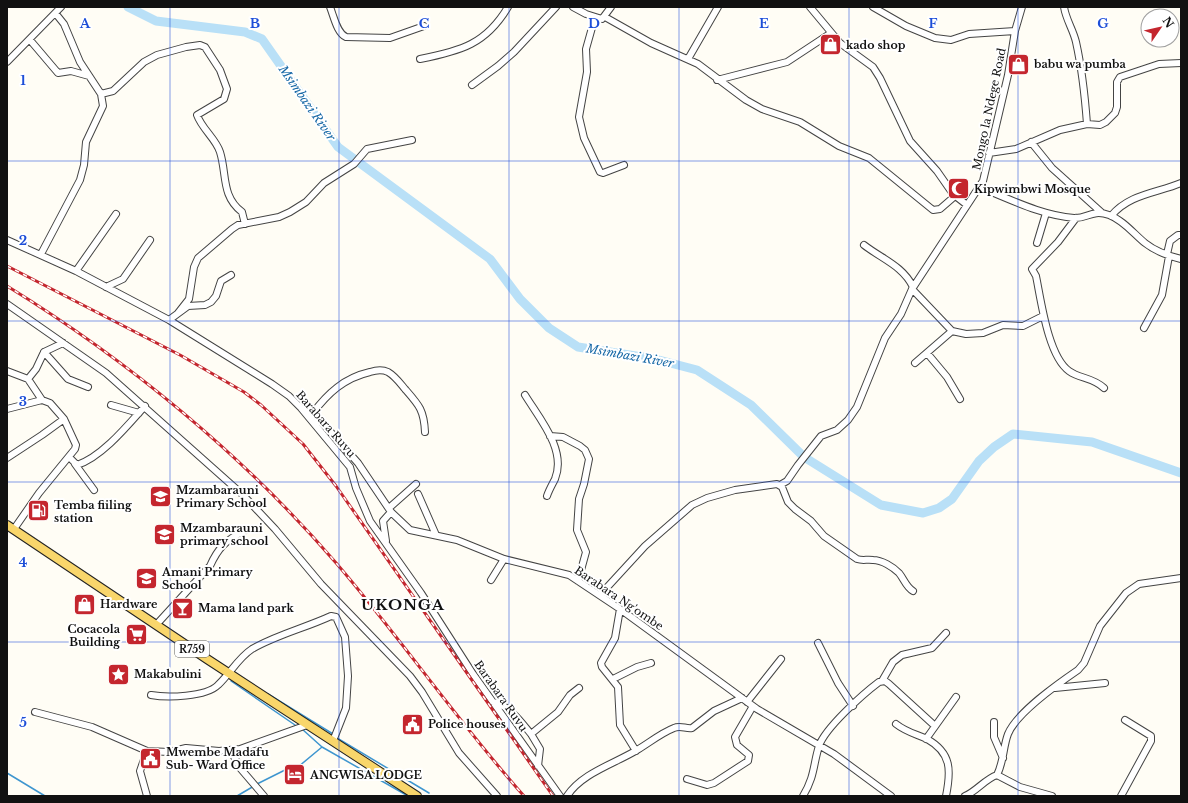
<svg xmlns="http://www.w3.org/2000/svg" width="1188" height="803" font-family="'Libre Baskerville',serif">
<rect width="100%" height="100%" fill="#fffdf5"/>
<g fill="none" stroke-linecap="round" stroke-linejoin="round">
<path stroke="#3f96cf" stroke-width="1.5" d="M231,681L295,725
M268,694L333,734
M302,729L322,747L408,796
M337,738L429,793
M7,773L45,796
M257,784L291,767H298L322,747
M237,796L254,786"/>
<path stroke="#b9e0f7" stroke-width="9" d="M128,7L156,21L245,32L262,39L338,147L490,259L520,299L549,328L578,347L655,359L697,370L751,405L804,457L881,505L923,513L939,508L952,499L979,461L994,447L1013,434L1092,442L1181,473"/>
<defs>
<path id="minor" d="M330,7C334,17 337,33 346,37L390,38L424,26
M573,7L586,14L602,19L611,7
M810,7L840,43L873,67L880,78L910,141L937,171L953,194L967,205
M873,7L906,26L935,38L951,40L969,34L1015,31
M1064,7C1066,20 1073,29 1076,42C1082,69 1085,97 1087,124
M595,17L586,49L587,72L579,117L584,138L600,172L603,173L624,165
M605,17L651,43L698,64L746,100L762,109L800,122L839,146L869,158L933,210L940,209L955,196
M30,40L58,73L71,71L89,76
M420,59C461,51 486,44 508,7
M688,59L718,7
M7,62L61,7
M717,80L787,62L831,33
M472,85L498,66L514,52L556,7
M101,94L113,91L144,62L157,55L186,47L200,45L205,47L220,70L227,89L224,99L197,115C202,129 216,139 220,152C227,174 221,196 242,212L245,224
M1031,142L1052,168L1101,212
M989,153L1016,149L1060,130L1087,124L1100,125L1106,122L1115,113L1117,107V82L1120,77L1159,64L1181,63
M979,187C1010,199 1040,215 1074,218C1087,219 1092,209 1109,215C1123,220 1134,234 1145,243C1155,251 1169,256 1181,259
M1111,216C1129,194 1157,193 1181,183
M1076,218L1058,242L1032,269L1036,276C1041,300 1048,356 1069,371C1080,379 1092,377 1104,388
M7,240L76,271L169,320L272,384L289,396L301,408L350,467L356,488L370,521L421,593L473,674L560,796
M1037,243L1046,213
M864,245C882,259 903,266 913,287
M41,254L80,180L84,165L86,142L103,106L101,94L80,62L64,24L56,14
M1167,254L1170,241L1178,235H1181
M76,271L116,214
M106,287L123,279L150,240
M912,289L952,331L966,334L983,333L1003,325L1023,326L1043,316
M7,304L106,373L243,495L275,529L321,584L410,676L422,692L459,753L497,796
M178,313L189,299L194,267L198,258L232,229L238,225L279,217L290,212L306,202L324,183L354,164L367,149L412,140
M169,320L188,306L205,305L211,302L216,296L221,281L231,275
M1144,328L1162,295L1169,256
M44,352L68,379L88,387
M927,353L947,377L960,399
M915,363L952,331
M7,371L28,379
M525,395C539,418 567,450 555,479C552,485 549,490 547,496
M111,405L139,413
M7,409L42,400
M302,409L312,414L327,428L358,463L391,512L410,530L457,540L504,559L569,575L620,609L757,709L834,754L891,796
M312,414C328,393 344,378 370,372C376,370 382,369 388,372C395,376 400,383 405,389C419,405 424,410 425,432
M550,436L563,437L580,446L585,450L589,459L584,484L579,499L577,530L586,552L578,581
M69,457L77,465C102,457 128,425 145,406
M7,458L42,435L64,419
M75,464L94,490
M780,485L787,481L798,465L821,436L837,430L848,420L857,407L885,338L901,314L912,289L983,181L1008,75L1015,31L1022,7
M418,494L436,535
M389,508L416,484
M14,529L39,493L75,449L76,445L64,419L50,403L42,400L28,379L36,369L44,352L63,343
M386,541L383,521L391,512
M491,580L504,559
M600,595L645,546L692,505L707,498L735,490L777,484L782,487L788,502L795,509L811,521L824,536L857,559C863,561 867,559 873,560C882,560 893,567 899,573C904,579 906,587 913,591
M620,609L615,638L601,663L602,667L618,687L620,725L636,751
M156,625L210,566C218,548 226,540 244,531
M818,643L838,683L853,706
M613,679L637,667L651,663
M882,681L893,662L902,655L932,648L946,633
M1055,688L1105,683
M151,695C167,698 206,697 218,685C230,674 238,658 252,649C276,635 305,628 331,616L336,617L345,637L348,676L346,708L333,741
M493,702C509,705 521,722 531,734
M747,702L781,659
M35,712L92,727L147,751
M994,722V737L1003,758
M896,724C906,732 916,734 927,739C952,753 951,771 946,796
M926,739L956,697
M231,751L240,768L264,796
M538,766L540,749L531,734L558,712L570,695L579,688
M997,775C1004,761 1003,747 1008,734C1017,712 1059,683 1078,670L1084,663L1100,626L1126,593L1139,584L1181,578
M687,779L707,785L714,783L748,761L749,755L737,745L735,737L753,706
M147,796L140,771L147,751L169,752L186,748L219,751L240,749L307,725
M567,796C582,773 614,764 637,750C649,743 661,733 674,728C680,725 686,729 692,728L714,711L742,698
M803,796C815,776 813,765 819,746C825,728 863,694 879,682L885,681L889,684L935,726
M965,796C977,791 985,779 997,775L1020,787L1052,796
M1121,796L1151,741V736L1125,720"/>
<path id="major" d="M7,525L207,659L417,796"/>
</defs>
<use href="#minor" stroke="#444" stroke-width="8"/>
<use href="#major" stroke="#222" stroke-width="10"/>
<use href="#minor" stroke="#fff" stroke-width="6"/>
<use href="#major" stroke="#f9d66b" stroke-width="8"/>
<defs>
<path id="rail" d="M7,266L180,355L244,392L261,405L303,444L336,486L553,796
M7,286C129,361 244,456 337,564C402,640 458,722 524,796"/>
</defs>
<use href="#rail" stroke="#c4262e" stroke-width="3"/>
<use href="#rail" stroke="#fff" stroke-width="1.5" stroke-dasharray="4.5" stroke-linecap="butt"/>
</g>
<path fill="none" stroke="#1d4ed8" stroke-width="1" stroke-opacity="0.55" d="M170,7V796M339,7V796M509,7V796M679,7V796M849,7V796M1018,7V796M7,161H1181M7,321H1181M7,482H1181M7,642H1181"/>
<defs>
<symbol id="shop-square" viewBox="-11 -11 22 22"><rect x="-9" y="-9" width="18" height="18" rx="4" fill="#c4262e" stroke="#fff"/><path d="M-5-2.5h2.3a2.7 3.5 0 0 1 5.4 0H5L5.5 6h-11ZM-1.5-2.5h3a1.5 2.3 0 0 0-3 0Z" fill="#fff"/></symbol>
<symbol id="mosque-square" viewBox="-11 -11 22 22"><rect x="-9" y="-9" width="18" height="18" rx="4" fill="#c4262e" stroke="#fff"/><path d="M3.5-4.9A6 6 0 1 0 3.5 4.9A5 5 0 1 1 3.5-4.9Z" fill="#fff"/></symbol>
<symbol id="school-square" viewBox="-11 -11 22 22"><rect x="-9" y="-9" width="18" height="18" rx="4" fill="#c4262e" stroke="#fff"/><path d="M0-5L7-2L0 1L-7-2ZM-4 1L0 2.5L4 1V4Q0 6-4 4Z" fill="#fff"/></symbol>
<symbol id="fuel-square" viewBox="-11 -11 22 22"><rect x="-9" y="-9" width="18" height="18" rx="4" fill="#c4262e" stroke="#fff"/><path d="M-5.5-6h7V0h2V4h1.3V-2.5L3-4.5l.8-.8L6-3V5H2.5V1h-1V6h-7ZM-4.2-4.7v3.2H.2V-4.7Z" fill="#fff"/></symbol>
<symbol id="bar-square" viewBox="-11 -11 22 22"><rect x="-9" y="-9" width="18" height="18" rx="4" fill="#c4262e" stroke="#fff"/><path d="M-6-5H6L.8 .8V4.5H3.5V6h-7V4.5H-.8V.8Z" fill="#fff"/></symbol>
<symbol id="supermarket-square" viewBox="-11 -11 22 22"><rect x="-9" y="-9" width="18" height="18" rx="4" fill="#c4262e" stroke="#fff"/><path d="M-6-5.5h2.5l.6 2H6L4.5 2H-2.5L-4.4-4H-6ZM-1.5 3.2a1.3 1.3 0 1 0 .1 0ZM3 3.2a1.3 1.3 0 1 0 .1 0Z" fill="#fff"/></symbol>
<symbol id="sight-square" viewBox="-11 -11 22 22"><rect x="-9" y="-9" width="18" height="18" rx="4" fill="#c4262e" stroke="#fff"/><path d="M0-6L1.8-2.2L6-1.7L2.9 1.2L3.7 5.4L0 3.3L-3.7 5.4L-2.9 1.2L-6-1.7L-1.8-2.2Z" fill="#fff"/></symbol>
<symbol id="civic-square" viewBox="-11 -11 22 22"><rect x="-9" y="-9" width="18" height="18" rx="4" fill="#c4262e" stroke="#fff"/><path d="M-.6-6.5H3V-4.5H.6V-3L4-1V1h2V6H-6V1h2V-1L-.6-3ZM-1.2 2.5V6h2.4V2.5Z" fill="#fff"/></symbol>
<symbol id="hotel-square" viewBox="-11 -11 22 22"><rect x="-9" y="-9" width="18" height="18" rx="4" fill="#c4262e" stroke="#fff"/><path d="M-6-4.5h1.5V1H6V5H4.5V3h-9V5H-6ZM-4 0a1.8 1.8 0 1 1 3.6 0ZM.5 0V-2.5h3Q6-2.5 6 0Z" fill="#fff"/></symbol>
</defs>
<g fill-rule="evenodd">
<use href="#shop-square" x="818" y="32" width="25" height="25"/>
<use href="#shop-square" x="1006" y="52" width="25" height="25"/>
<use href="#mosque-square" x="946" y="176" width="25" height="25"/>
<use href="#school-square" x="148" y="484" width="25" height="25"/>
<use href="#fuel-square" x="26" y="498" width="25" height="25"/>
<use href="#school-square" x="152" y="522" width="25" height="25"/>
<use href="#school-square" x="134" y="566" width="25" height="25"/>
<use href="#shop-square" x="72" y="592" width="25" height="25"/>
<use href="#bar-square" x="170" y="596" width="25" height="25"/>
<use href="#supermarket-square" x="124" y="622" width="25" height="25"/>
<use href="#sight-square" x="106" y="662" width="25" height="25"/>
<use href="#civic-square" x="400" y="712" width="25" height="25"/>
<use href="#civic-square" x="138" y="746" width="25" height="25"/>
<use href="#hotel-square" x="282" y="762" width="25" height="25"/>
</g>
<g text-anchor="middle" stroke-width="4" stroke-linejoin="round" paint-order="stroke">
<rect fill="#fff" stroke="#585858" stroke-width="1" x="175" y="641" width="34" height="16" rx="3"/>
<g font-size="10" font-weight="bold" fill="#111">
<text x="192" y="653">R759</text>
</g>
<g font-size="11" font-weight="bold" fill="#111" stroke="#fff" text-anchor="start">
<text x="846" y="49">kado shop</text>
<text x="1034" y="68">babu wa pumba</text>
<text x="974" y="193">Kipwimbwi Mosque</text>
<text x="176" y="494">Mzambarauni<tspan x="176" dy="13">Primary School</tspan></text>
<text x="54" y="509">Temba fiiling<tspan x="54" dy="13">station</tspan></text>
<text x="180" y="532">Mzambarauni<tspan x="180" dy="13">primary school</tspan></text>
<text x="162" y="576">Amani Primary<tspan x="162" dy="13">School</tspan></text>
<text x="100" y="608">Hardware</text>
<text x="198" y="612">Mama land park</text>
<text x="120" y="633" text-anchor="end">Cocacola<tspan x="120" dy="13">Building</tspan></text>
<text x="134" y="678">Makabulini</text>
<text x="428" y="728">Police houses</text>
<text x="166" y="756">Mwembe Madafu<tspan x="166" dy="13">Sub- Ward Office</tspan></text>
<text x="310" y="779">ANGWISA LODGE</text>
</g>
<g font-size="11" fill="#111" stroke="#fff">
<text transform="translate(989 109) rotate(-78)" y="4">Mongo la Ndege Road</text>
<text transform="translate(326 424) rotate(49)" y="4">Barabara Ruvu</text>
<text transform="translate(619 598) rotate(34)" y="4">Barabara Ng'ombe</text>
<text transform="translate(501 696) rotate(55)" y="4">Barabara Ruvu</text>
</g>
<g font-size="12" font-style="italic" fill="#1768a6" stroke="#fff">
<text transform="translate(307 103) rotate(55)" y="4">Msimbazi River</text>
<text transform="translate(630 356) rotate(10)" y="4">Msimbazi River</text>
</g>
<g font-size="15" font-weight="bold" letter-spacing="1" fill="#111" stroke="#fff">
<text x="403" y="610">UKONGA</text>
</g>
</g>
<g font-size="13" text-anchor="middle" font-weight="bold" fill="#1d4ed8" stroke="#fff" stroke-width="4" stroke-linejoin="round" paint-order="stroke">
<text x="85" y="28">A</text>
<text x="255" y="28">B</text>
<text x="424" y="28">C</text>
<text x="594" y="28">D</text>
<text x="764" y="28">E</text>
<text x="933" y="28">F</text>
<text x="1103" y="28">G</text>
<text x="23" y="85">1</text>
<text x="23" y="245">2</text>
<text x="23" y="406">3</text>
<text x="23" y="567">4</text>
<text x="23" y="727">5</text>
</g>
<rect width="1188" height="803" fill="none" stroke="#111111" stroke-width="16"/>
<g transform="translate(1160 28) rotate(56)"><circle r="19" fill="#ffffff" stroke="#a0a0a0"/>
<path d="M0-3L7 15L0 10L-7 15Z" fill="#c4262e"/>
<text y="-6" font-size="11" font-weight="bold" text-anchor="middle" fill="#111111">N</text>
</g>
</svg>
